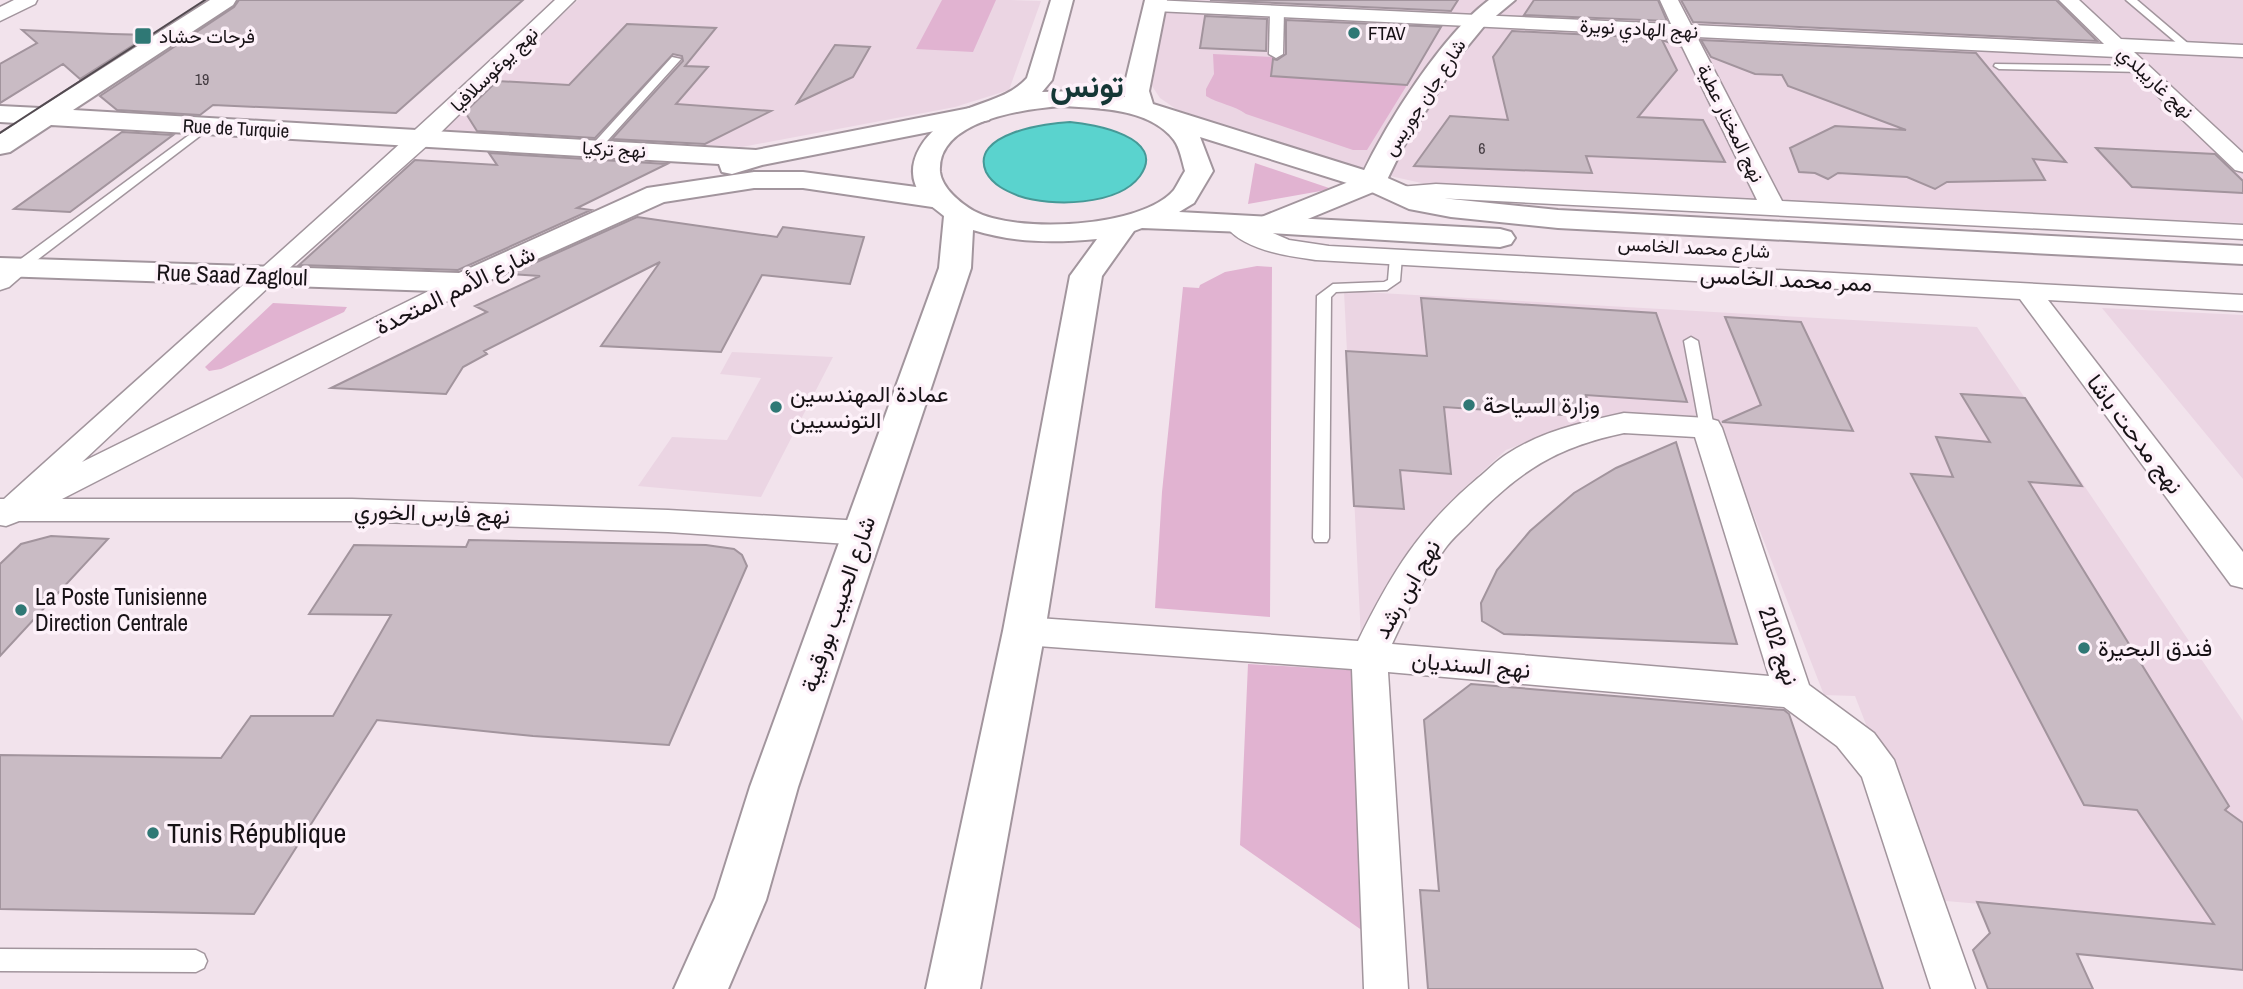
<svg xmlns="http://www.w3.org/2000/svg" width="2243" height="989" font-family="'Archivo Narrow',Vazirmatn,sans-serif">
<rect width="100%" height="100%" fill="#f2e3ec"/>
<path fill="#ebd5e3" d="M578,0H1010L1041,1L1009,90L955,107L742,147L442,130Z
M1168,0H2243V223L1444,188L1336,164L1176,109L1160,98L1152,86Z
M1344,291L1977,327L2243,721V926L1934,900L1855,696L1824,695L1717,421L1635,417L1568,426L1506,450L1463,489L1420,536L1387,587L1361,639Z
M2102,308L2243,315V479Z
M732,352L833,357L761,497L638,486L672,437L727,440L761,378L720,374Z"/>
<path fill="#e1b3d1" d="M942,0H996L973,52L916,49Z
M1213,54L1273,57L1271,76L1407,85L1367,150H1353L1246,114C1234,105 1219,104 1206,96V89L1214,74Z
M1255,163L1332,189L1248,204Z
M1257,266L1272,267L1270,617L1155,608L1162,492L1183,287L1199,288L1200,285L1225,272Z
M273,303L347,307L344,312L221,369L209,371L205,367Z
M1248,664L1364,671L1373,938L1240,845Z"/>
<path fill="#5ad3ce" stroke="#469997" stroke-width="2" d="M1070,122C1093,124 1168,137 1140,176C1118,206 1051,207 1019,196C1006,191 993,185 986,172C969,133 1048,123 1070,122Z"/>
<path fill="#c9bbc4" stroke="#a2949d" stroke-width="2" d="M239,0H523L396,113L213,105L200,115L117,110L100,96L234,7Z
M1210,0H1458L1451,11Z
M1534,0H1658L1667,21L1524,15Z
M1681,0H2056L2097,41L1693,22Z
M1205,16L1267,19L1266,51L1200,48Z
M1286,20L1441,27L1407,85L1271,76L1273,59L1277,60L1286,54Z
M627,24L716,28L685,66L708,67L676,104L771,111L705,144L612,139L683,61L682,56L673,54L595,138L477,131L465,112L497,81L569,85Z
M22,30L112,34L149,35L80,79L63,64L0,103V64L37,43Z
M1512,31L1675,39L1679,46L1662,40L1677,70L1638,117L1703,120L1725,162L1586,156L1592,173L1414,166L1450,116L1508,120L1493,57Z
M1701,40L1976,53L2066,162L2033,159L2045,180L1947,182L1935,189L1907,177L1838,173L1828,179L1815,173L1799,172L1790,148L1835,126L1906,130L1788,86L1782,75L1755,74L1711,57Z
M835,45L870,47L853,77L797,103Z
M122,132L173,135L70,212L14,209Z
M2096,148L2215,154L2243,181V193L2132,187Z
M489,153L667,164L577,208L591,210L458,270L299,265L415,160L497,165Z
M637,217L777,237L783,227L864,237L850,284L762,275L721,352L601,346L660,262L484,351L487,354L463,367L446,394L331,388L487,312L475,306L540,276L510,274Z
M1421,298L1656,313L1687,402L1586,395L1592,417L1444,407L1451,474L1400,470L1404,509L1354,506L1346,351L1427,356Z
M1725,317L1801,322L1853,431L1722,422L1761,405Z
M1961,394L2025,398L2082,486L2029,482L2229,806L2225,810L2243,823V970L2077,954L2093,989H1988L1973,950L1990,933L1977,902L2214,924L2137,810L2084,805L1911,474L1953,477L1936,437L1990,442Z
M1676,442L1737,644L1504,634L1482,621L1481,603L1497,570L1530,531L1574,493L1616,468Z
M51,536L108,539L0,656V564L21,544Z
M469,540L706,545L734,549L742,555L747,566L669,745L533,736L377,720L254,914L0,909V755L221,758L251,716H333L391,615L309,614L354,545L466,547Z
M1471,684L1784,710L1789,714L1883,989H1428L1420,890L1439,891L1424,720Z"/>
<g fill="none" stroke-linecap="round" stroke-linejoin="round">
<defs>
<path id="service" d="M2126,0H2137L2191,46V50H2185Z
M672,57L681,59L599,150H591V146Z
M1995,64L2143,66L2148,69L2143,72L1999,69L1994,66Z
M204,124L213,126L24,270H14V264Z
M1396,253L1402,257L1400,281L1387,290L1336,292L1331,297L1329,538L1327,542H1315L1313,538L1317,296L1333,284L1384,282L1388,280L1390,257Z
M1691,337L1698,341L1714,428L1707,433L1700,428L1684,341Z
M0,949L196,950L204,954L207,961L204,968L196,972L0,971Z"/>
<path id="pedestrian" d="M1277,7L1284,11L1283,54L1276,58L1269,54L1270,11Z"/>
<path id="minor" d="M14,0H37L35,4L0,21V7Z
M555,0H575L430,143L275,281L82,462L455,278L464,275L473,278L477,283L473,288L62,499H352L668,510L863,521L874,525L879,533L874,541L863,545L668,532L352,521H19L6,526L0,525V499H4C188,333 375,170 555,0Z
M1153,0L1671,24L1660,0H1678L1691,25L2104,44L2059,0H2079L2121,39L2243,45V57L2134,52L2243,153V172L2235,170L2117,57L1697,37L1782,201L2243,225V239L1436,198H1386L1382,193L1386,188L1436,184L1757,200L1677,36L1155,11L1146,5Z
M1236,217L1289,240L1329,246L2243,295V311L2048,300L2243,552V588L2231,585L2020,299L1316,260C1287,256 1242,250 1224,224L1227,219Z
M19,259L28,262L32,267L9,287L0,290V269L10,262Z
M1624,413L1707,418L1718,421L1722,428L1809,685L1874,733L1894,760L1975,989H1931L1862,777L1837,746L1784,707L1388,672L1408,989H1364L1352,669L1024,645L1012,641L1006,631L1012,621L1024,617L1358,641C1392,572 1419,528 1478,478C1488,470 1497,460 1507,454C1542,431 1584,422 1624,413ZM1624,433L1695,437L1769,676L1392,644C1407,612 1422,579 1444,550C1452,538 1464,529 1473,519C1521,470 1557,447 1624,433Z"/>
<path id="tertiary" d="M210,0H236L233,5L73,110L756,150L980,106L989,108L993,114L989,120L980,122L762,165L732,174L722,172L719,164L51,125L10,152L0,154V134L17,123L0,122V106L40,108Z
M754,172H803L939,190L949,193L953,199L949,205L939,208L803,188H754L664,202L464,292L0,276V258L459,273L647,188Z"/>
<path id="secondary" d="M1489,0H1515L1485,25L1462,53L1402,149L1383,188L1281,230L1270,233L1259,230L1255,224L1259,218L1361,177C1387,122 1442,35 1489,0Z"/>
<path id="primary" d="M1051,0H1073L1052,80L1042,92L1077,91L1125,97L1123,91L1145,0H1167L1149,91L1153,104L1383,176L1426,195L1451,199L1558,210L2243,246V264L1558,228L1451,217L1409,209L1363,188L1200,137L1213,171L1194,203L1179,212L1500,229L1511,232L1515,238L1511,244L1500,247L1270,233L1142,228L1134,231L1102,276L1045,631L980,989H926L1003,631L1070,276L1097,239C1054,243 1015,243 973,230L971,268L798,787L766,900L728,989H674L715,898L750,787L939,268L944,216C937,210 929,205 923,198C896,164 929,127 960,112C983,101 1009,98 1027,78ZM1061,106C1097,108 1150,108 1174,140C1180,148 1182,161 1185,171C1181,177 1178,184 1174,190C1142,228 1016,234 974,211C960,203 942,188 940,172C936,120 1025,109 1061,106Z"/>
</defs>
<use href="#service" stroke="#a2959d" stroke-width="3"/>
<use href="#pedestrian" stroke="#a2959d" stroke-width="3"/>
<use href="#minor" stroke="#a2959d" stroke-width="3"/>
<use href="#tertiary" stroke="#a2959d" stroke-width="4"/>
<use href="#secondary" stroke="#a2959d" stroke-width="4"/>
<use href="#primary" stroke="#a2959d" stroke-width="4"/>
<use href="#service" fill="#fff" fill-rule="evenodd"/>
<use href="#pedestrian" fill="#fff" fill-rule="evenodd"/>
<use href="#minor" fill="#fff" fill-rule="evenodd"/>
<use href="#tertiary" fill="#fff" fill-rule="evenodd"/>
<use href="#secondary" fill="#fff" fill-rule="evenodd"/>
<use href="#primary" fill="#fff" fill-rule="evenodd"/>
<path stroke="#524a50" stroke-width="2" d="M0,133L205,0"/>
</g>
<g fill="#2f7875" stroke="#fdf1f9" stroke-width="2.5">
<circle cx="1354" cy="33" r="7"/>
<rect x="134" y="27" width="18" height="18" rx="3.5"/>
<circle cx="1469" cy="405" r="7"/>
<circle cx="776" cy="407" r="7"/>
<circle cx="21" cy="610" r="7"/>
<circle cx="2084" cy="648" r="7"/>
<circle cx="153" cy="833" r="7"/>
</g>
<g text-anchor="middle" stroke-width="7" stroke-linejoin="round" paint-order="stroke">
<g font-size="16" fill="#443c42">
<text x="202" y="85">19</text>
<text x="1482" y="154">6</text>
</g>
<g font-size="19" fill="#171216" stroke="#fdf1f9">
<text transform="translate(1639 28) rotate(3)" y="7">نهج الهادي نويرة</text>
<text transform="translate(494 69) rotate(-44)" y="7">نهج يوغوسلافيا</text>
<text transform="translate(2156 82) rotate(43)" y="7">نهج غاريبلدي</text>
<text transform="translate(1424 97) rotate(-57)" y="7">شارع جان جوريس</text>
<text transform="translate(1731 123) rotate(64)" y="7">نهج المختار عطية</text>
<text transform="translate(236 128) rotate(3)" y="7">Rue de Turquie</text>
<text transform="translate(614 149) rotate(3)" y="7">نهج تركيا</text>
<text transform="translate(1694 247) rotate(3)" y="7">شارع محمد الخامس</text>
</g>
<g font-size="19" fill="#171216" stroke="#fdf1f9" text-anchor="start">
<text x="1368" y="40">FTAV</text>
<text x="159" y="43">فرحات حشاد</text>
</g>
<g font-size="23" fill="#171216" stroke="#fdf1f9">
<text transform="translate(232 275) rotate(2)" y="8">Rue Saad Zagloul</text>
<text transform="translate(1786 279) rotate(3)" y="8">ممر محمد الخامس</text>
<text transform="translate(455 290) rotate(-26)" y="8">شارع الأمم المتحدة</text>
<text transform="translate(2135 434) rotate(53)" y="8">نهج مدحت باشا</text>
<text transform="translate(432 513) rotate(2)" y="8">نهج فارس الخوري</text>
<text transform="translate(1407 589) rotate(-60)" y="8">نهج ابن رشد</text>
<text transform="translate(838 604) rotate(-71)" y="8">شارع الحبيب بورقيبة</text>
<text transform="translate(1779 646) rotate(71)" y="8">نهج 2102</text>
<text transform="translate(1471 665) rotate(5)" y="8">نهج السنديان</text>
</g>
<g font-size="23" fill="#171216" stroke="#fdf1f9" text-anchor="start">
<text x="790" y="402">عمادة المهندسين<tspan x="790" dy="26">التونسيين</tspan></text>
<text x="1483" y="413">وزارة السياحة</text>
<text x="35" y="605">La Poste Tunisienne<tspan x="35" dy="26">Direction Centrale</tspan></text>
<text x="2098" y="656">فندق البحيرة</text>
</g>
<g font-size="28" fill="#171216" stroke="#fdf1f9" text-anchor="start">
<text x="167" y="843">Tunis République</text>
</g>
<g font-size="32" font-weight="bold" fill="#153736" stroke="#fdf1f9">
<text x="1087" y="97">تونس</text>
</g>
</g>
</svg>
